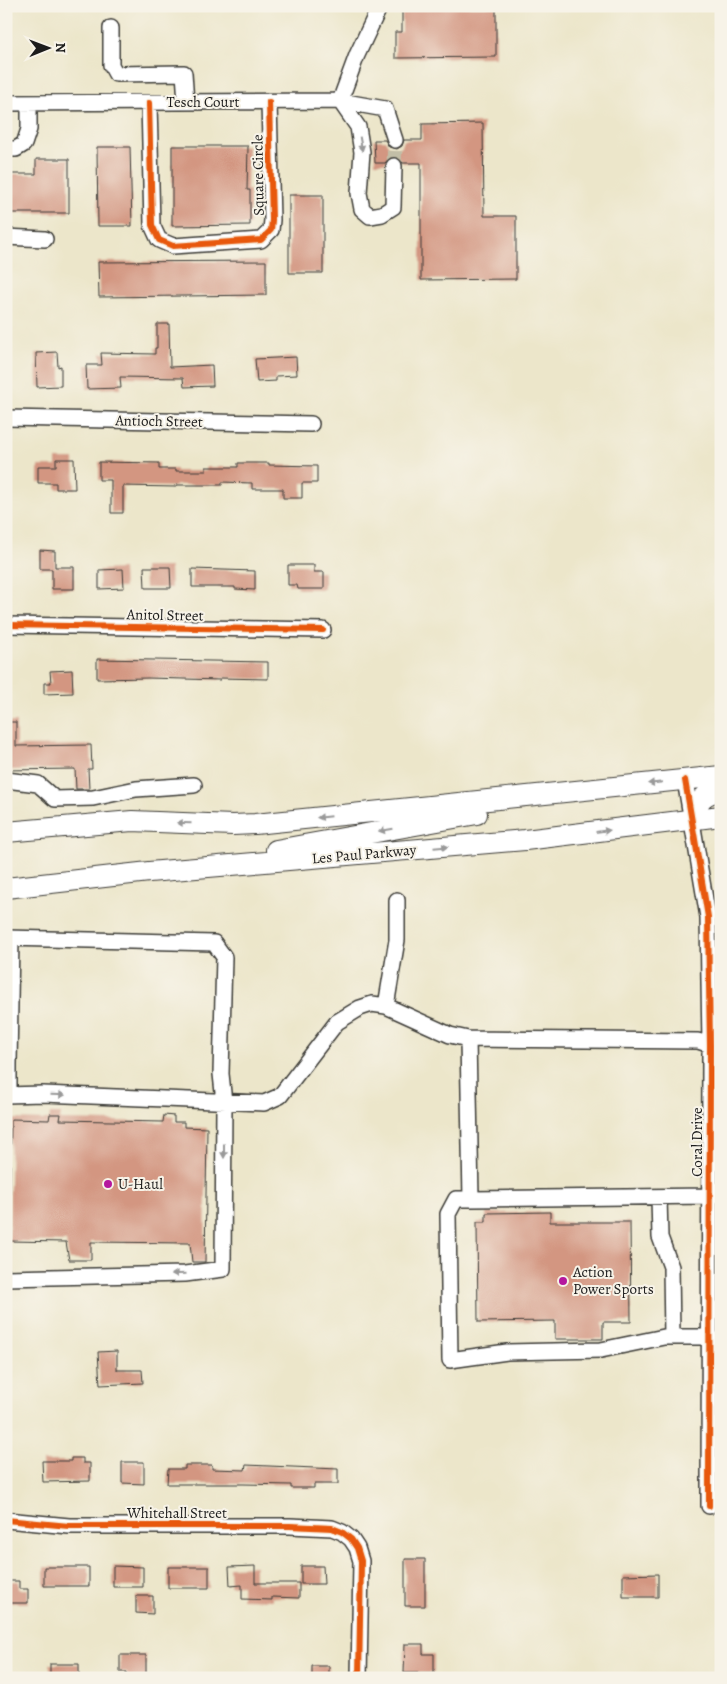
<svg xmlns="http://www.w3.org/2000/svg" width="727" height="1684" font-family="Alegreya,serif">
<rect width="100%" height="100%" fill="#f7f3e8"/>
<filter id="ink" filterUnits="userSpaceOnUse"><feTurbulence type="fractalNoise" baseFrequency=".02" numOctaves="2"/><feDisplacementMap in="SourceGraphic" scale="10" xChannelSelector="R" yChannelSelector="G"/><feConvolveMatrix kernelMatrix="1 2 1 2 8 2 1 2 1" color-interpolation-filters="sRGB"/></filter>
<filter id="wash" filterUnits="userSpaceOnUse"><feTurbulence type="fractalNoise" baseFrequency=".0096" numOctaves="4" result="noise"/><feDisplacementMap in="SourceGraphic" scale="20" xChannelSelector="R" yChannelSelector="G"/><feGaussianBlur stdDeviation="1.12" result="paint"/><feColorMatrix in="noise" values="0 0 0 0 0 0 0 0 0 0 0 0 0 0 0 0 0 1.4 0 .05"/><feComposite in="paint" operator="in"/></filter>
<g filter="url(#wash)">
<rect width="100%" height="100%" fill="#ece6ca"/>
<g id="blocks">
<path fill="#d39681" d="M496,6V57L395,58V32H402V7Z
M483,123L484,216H516V279L421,280V163H403L399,158L394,157L389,158L385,163H375L374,140H385L389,147L397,149L402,146L404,140H422V124Z
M172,146H248L247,190H250V225L172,226Z
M97,147H130L132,226H98Z
M36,159H69V213H6V174H36Z
M289,195H323V273H289Z
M266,261V295L99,297L98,262Z
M157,324H169L170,367L212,365L213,386L184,387L183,378L120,377L121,388L87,389L86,365H102L101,353L155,354V348H157Z
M57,352L58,367L61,366V386L37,387L36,353Z
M296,357L297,375L276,376V381L257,382L255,359Z
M56,459H74L75,489H56V483H38V466H56Z
M99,462L159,463V469H176V471H206V467H238V463H269V465L317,466V483H302V498H283V489H252V483L222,482V485H176V487L123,486V513H111V480H99Z
M40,550L55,551V567H74V589H52V569H40Z
M288,565H314V572H324V589H298L297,585H288Z
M144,567H170L171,588H145Z
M123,569L124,588L99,589V570Z
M192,569L255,571V590L235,589V587H192Z
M97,659L268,662V679L220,678V680L148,678L97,679Z
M72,670L73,693L44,694V683H51L50,671Z
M6,722H16V746L91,745L92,769H88L89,789H76L75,769L6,770Z
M50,1114H61L60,1120L163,1122L164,1115L174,1116V1122H184V1127L207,1128L205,1262H192L190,1243L91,1242V1260H69L66,1242L9,1241L11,1119L49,1120Z
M550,1212V1222H630L631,1322H603V1339H555V1321L478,1322L477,1222H486V1213Z
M117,1351V1370H142L143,1383L100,1385L98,1352Z
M71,1458H83V1463H90V1481L43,1482L42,1461H71Z
M122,1462H144V1484L122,1483Z
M185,1465H212V1469L245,1470L246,1465L338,1469V1484H314V1488H291V1485L243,1484H167L168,1469H185Z
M405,1559H425V1606H405Z
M113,1566L143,1567V1587H113Z
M255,1566V1583H299V1598L272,1597V1600L242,1599V1585L230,1586L229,1567Z
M301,1566H323L324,1584H301Z
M44,1567H89V1586H44Z
M168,1567H209V1588H168Z
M658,1574V1597H623V1575Z
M6,1581H19V1589H28V1603H6Z
M136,1596H153V1614L136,1613Z
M405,1644H423V1654H434V1673H404Z
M120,1655H146V1678H127V1672H120Z
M50,1664H79V1678H50Z
M312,1666H329V1678H312Z"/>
</g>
</g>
<g filter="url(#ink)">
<use href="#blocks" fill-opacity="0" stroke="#3b3a36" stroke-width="1"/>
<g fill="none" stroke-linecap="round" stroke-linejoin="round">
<path stroke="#c2bea7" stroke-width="15" stroke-dasharray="15 8" stroke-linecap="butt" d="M394,166L395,140"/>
<defs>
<path id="minor" d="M111,28V65L116,74L184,73L186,102
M340,101L358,127L362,152L359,193L362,209L370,216L382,214L393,207L394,166
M340,101L357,55L380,6
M6,103L340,101L385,109L395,140
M149,103L152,225L159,240L173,246L261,240L271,230L272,220L269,102
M6,149H16L24,144L29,129V103
M6,237L45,239
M6,418L311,424
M6,625L323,630
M6,780L38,784L55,799L93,798L136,789L194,785
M685,780L708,917L710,1045L709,1506
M6,938L214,943L224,957L221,1074L224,1102L223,1269L185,1274L6,1278
M386,1006L397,940V900
M468,1039L471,1199L709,1196
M6,1065H9V1095
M9,1065L11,938
M6,1095L43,1094L264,1103L280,1096L337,1022L360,1008L372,1004L386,1006L450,1035L468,1039L698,1041L710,1045L721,1046
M659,1197L660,1237L671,1267L672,1337
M471,1199H456L448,1214L450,1360L507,1352L601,1350L664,1337H710
M6,1520L69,1526H290L332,1528L342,1532L351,1539L357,1548L361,1561L359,1678"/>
<path id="major" d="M691,820C700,801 699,795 721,791
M6,832L132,821L233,825L255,824L721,776
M276,850L477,814
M6,888L149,872L525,840L721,816"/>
</defs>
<use href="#minor" stroke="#3b3a36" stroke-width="18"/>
<use href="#major" stroke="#3b3a36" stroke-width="22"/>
<use href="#minor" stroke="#fff" stroke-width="15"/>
<use href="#major" stroke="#fff" stroke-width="20"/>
<defs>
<path id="cycleway" d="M149,103L152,225L159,240L173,246L261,240L271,230L272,220L269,102
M6,625L323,630
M685,780L708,917L710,1045L709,1506
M6,1520L69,1526H290L332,1528L342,1532L351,1539L357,1548L361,1561L359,1678"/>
</defs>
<use href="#cycleway" stroke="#f7f3e8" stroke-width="9"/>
<use href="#cycleway" stroke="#e8590c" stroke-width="6"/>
</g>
<defs><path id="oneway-solid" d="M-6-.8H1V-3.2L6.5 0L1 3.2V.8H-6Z" transform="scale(1.25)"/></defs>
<g fill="#999">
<use href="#oneway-solid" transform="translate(361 144) rotate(80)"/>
<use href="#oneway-solid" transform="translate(655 783) rotate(174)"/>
<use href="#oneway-solid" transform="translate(324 817) rotate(174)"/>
<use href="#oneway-solid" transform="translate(184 823) rotate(-178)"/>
<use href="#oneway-solid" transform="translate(386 830) rotate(170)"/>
<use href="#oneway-solid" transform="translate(603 831) rotate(-7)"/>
<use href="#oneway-solid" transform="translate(441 847) rotate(-5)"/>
<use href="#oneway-solid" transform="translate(58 1095) rotate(2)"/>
<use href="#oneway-solid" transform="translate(224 1151) rotate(90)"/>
<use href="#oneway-solid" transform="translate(179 1274) rotate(178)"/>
</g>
</g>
<g fill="#b5179e" stroke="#f7f3e8" stroke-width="2">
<circle cx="108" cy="1184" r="5"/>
<circle cx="563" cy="1281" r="5"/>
</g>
<g text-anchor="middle" stroke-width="4" stroke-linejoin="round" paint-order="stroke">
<g font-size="15" fill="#1c1c1c" stroke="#f7f3e8">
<text x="203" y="107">Tesch Court</text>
<text transform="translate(258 175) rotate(-91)" y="5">Square Circle</text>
<text transform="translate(159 421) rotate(1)" y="5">Antioch Street</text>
<text transform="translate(165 615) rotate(1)" y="5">Anitol Street</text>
<text transform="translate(364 854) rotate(-5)" y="5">Les Paul Parkway</text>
<text transform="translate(697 1142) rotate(-90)" y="5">Coral Drive</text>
<text x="177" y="1518">Whitehall Street</text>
</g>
<g font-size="15" fill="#1c1c1c" stroke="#f7f3e8" text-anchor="start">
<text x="118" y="1189">U-Haul</text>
<text x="573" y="1277">Action<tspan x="573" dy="17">Power Sports</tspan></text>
</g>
</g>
<rect width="727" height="1684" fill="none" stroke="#f7f3e8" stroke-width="25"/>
<g transform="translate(48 48) rotate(89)" stroke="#f7f3e8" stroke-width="4" paint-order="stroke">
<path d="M0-4L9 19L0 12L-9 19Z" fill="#1c1c1c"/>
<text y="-8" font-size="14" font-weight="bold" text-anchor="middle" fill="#1c1c1c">N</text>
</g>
</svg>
